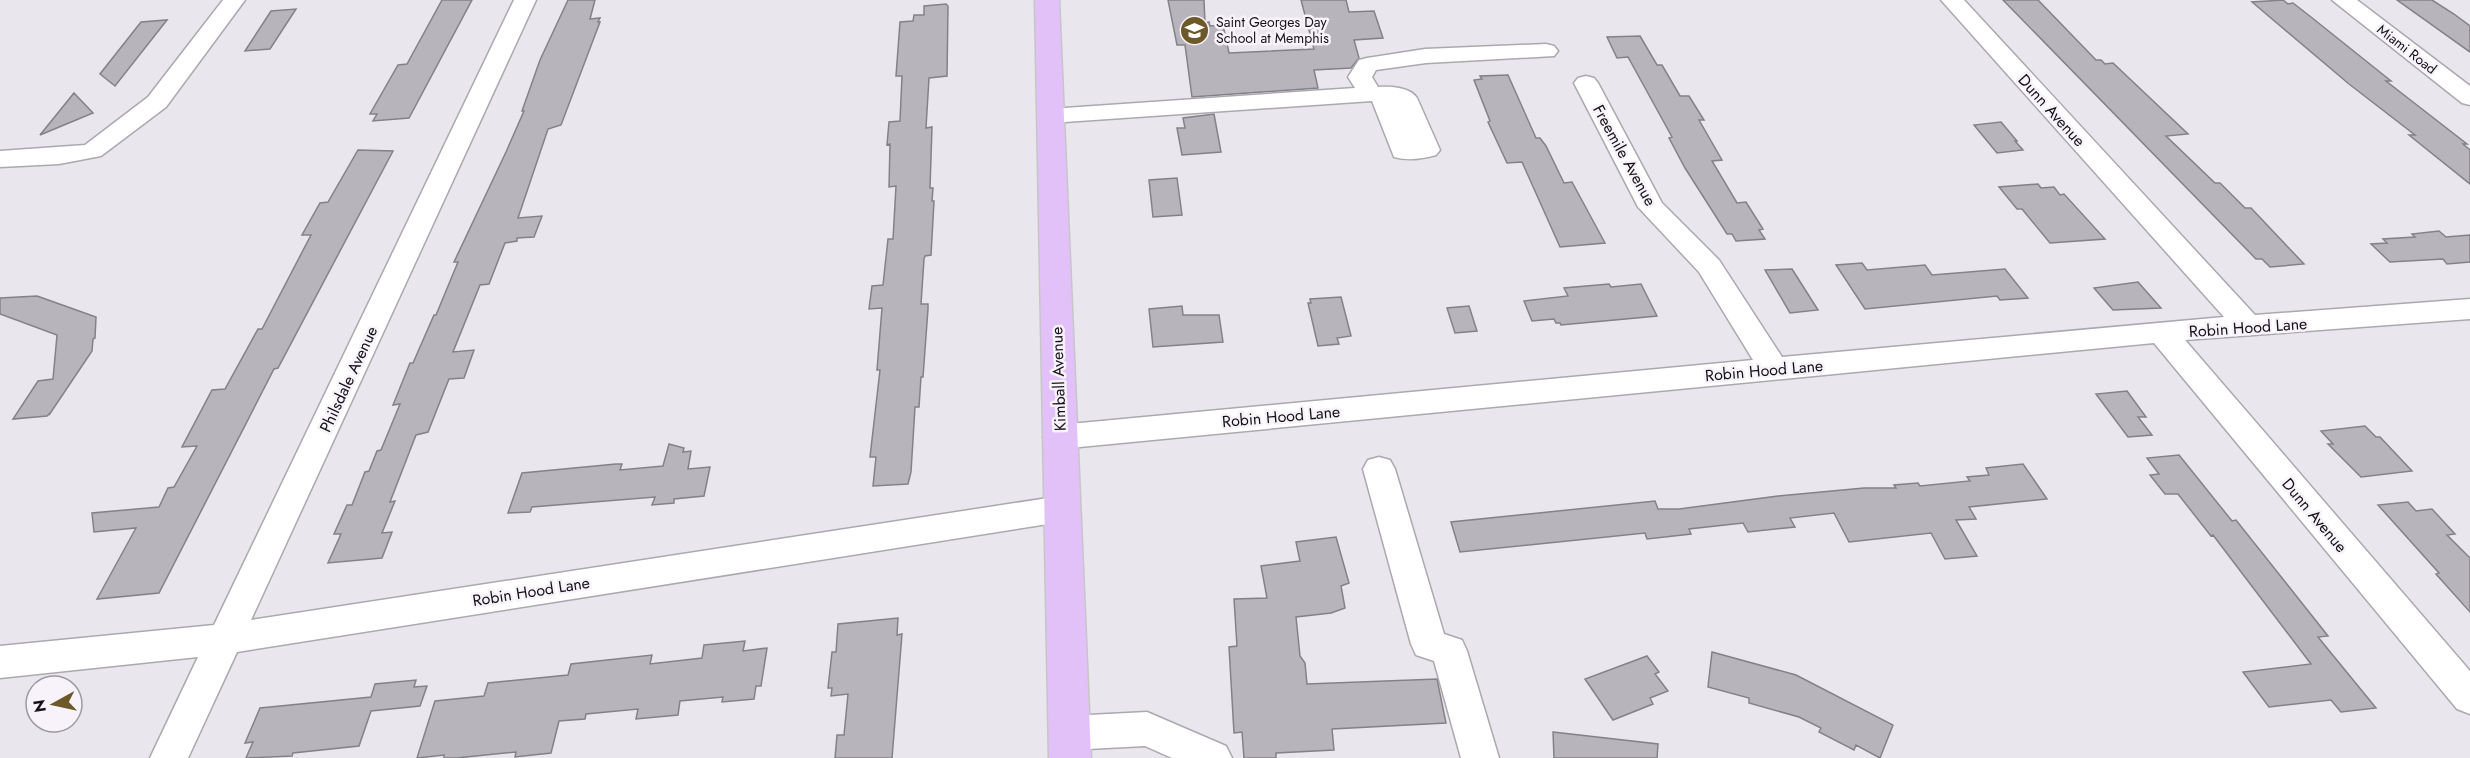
<svg xmlns="http://www.w3.org/2000/svg" width="2470" height="758" font-family="Jost,sans-serif">
<rect width="100%" height="100%" fill="#eae6ee"/>
<path fill="#b8b4bb" stroke="#858188" stroke-width="1.5" d="M442,0H472L409,118L373,121L377,114H370L398,65L407,64Z
M568,0H595L590,19L600,18L598,22H600L561,125L548,129L518,218L542,216L534,237L517,238V241L505,243L489,284L480,285L453,352L474,350L464,378L449,379L428,432L416,435L390,502L395,501L382,533L392,532L382,558L328,563L341,534H334L347,505H352L365,472L369,471L377,451L381,450L400,404L393,405L410,363H413L434,315H436L458,262H454L506,152L524,111H522L540,60Z
M1168,0H1204L1205,23L1209,22L1210,26L1223,25L1229,53L1314,49L1301,0H1346L1349,12L1374,11L1383,38L1354,40L1359,58L1351,68L1314,70L1318,88L1192,97L1185,45H1177Z
M2003,0H2038L2096,60H2101L2105,64L2113,63L2188,134L2166,136L2215,183H2220L2245,208H2251L2304,264L2270,267L2262,259H2256Z
M2283,0L2288,4L2293,3L2311,17L2391,81H2386L2467,144H2463L2470,150V184L2409,135H2415L2349,84L2252,2Z
M2397,0H2432L2454,14L2470,26V52Z
M946,4L948,6L947,76L929,78L926,128L932,127L930,188H933L932,201H934L931,255L925,256L924,259L921,304H928V309L923,377H921L919,407H915L911,472L908,484L873,486L876,457H870L880,370H877L882,308L869,309L872,286L883,285L888,239H893L896,186L889,187L890,144L887,145L889,122L900,121L902,76H896L900,22L913,21L914,15H924V6Z
M296,9L270,49L245,51L271,11Z
M167,20L115,86L100,74L141,22Z
M1640,36L1657,65H1662L1680,96H1689L1704,120H1699L1722,160L1712,161L1737,203L1746,202L1763,229L1759,230L1765,239L1736,241L1732,234H1727L1685,168L1669,138L1672,137L1628,57L1617,58L1607,37Z
M1508,75L1536,138H1540L1546,146L1564,183L1572,182L1605,243L1560,247L1522,162L1507,163L1488,122L1490,121L1474,80L1482,79L1480,76Z
M74,93L93,113L40,135Z
M1214,114L1221,152L1182,155L1177,128H1185L1183,118Z
M2001,122L2017,141H2015L2023,150L1997,153L1974,125Z
M358,150L393,151L278,368L274,369L159,593L97,599L136,528L94,532L92,513L159,507L168,488L174,487L197,446L182,447L212,390L225,389L258,329H262L311,235H302L320,203L328,202Z
M1177,178L1182,215L1153,217L1149,180Z
M2038,184L2041,188L2054,187L2060,195L2064,194L2105,239L2050,243L2022,209H2017L1999,187Z
M2439,231L2446,237L2470,235V262L2447,264L2443,259L2390,262L2371,244L2387,243L2383,239L2415,237L2412,234Z
M1862,263L1867,270L1925,265L1932,275L2005,269L2028,298L2000,300L1997,296L1865,309L1836,265Z
M1792,269L1818,310L1790,313L1765,270Z
M2138,282L2161,308L2113,310L2094,288Z
M1609,284L1611,287L1641,284L1657,316L1561,325L1560,323H1556L1554,319L1532,321L1524,301L1568,296L1564,288Z
M37,296L96,317L95,338L93,339L92,351L49,415L50,413L47,416L13,419L38,381L53,379L57,335L0,314V298Z
M1341,297L1351,336L1337,338L1339,344L1318,346L1308,303H1311L1310,299Z
M1182,306L1183,315H1219L1223,342L1153,347L1149,309Z
M1469,306L1477,331L1455,333L1447,308Z
M2127,391L2146,417H2138L2152,435L2128,437L2096,394Z
M2365,426L2376,437H2380L2412,471L2361,477L2328,444H2333L2321,431Z
M669,444L684,448L683,452L691,451L688,469L710,467L704,496L674,499V503L652,505L655,497L532,507L530,512L508,513L522,473L616,464H622L620,470L663,466Z
M2179,455L2232,521L2236,520L2328,636L2318,637L2376,708L2341,712L2331,700L2269,707L2243,672L2311,664L2213,535L2211,536L2178,494H2165L2150,475L2159,474L2147,458Z
M2023,464L2047,499L1969,507L1976,519L1956,520L1977,556L1945,559L1931,533L1849,542L1834,513L1790,518L1795,527L1748,532L1743,523L1689,529L1691,534L1647,539L1645,533L1460,552L1451,522L1655,501L1658,509H1679L1778,496L1864,488H1896L1894,485L1918,483L1920,486L1970,481L1967,477L1989,475L1986,468Z
M2408,502L2416,511L2432,509L2455,534L2447,535L2470,558V612L2436,574L2439,573L2378,505Z
M1336,537L1349,583L1341,586L1345,608L1331,613L1296,617L1300,656L1305,663L1307,684L1437,679L1446,723L1332,729L1334,750L1276,753V758H1244L1242,732L1234,733L1229,647L1237,646L1234,599L1267,598L1261,566L1300,561L1296,542Z
M898,618L897,635L902,634L892,758H835L837,735H844L848,694L831,696L832,688H828L832,652H836L838,624Z
M745,641L743,651L767,648L761,686H756L754,699L722,702L723,697L680,701L678,715L636,719L638,709L586,714L585,719L559,721L551,753L515,757L516,752L456,758H444V755L417,758L435,701L484,696L488,683L568,675L571,664L652,655L650,664L702,658L704,645Z
M1712,652L1796,675L1893,725L1880,758L1856,745L1854,750L1819,732L1821,728L1799,717L1749,703V698L1708,687Z
M1647,656L1659,672L1655,674L1668,691L1650,698L1653,704L1613,720L1585,679Z
M416,680L414,687L427,686L420,706L371,711L359,746L293,753L292,756L246,758L253,742L245,743L260,708L371,697L375,684Z
M1553,732L1658,744L1657,758H1554Z"/>
<g fill="none" stroke-linecap="round" stroke-linejoin="round">
<defs>
<path id="minor" d="M223,0H245L166,107L101,156L59,164L0,167V151L85,145L148,97Z
M514,0H536L251,620L1061,496L1073,500L1077,509L1073,518L1061,522L237,652L188,758H150L198,657L0,678V646L214,625Z
M1941,0H1964L2255,315L2470,299V319L2185,340L2470,671V714L2457,709L2154,343L1059,449L1048,445L1043,437L1048,429L1059,425L1753,360L1699,272L1638,207L1574,83L1578,78L1586,76L1594,78L1598,83L1662,203L1719,260L1782,357L2224,317Z
M2332,0H2357L2470,86V105L2462,103Z
M1546,44L1554,46L1558,51L1554,56L1426,63L1376,70L1372,77L1378,87C1390,86 1410,87 1417,98L1440,150L1436,155C1422,159 1408,161 1394,157L1372,101L1050,123L1041,121L1038,116L1041,111L1050,109L1355,88L1348,77L1359,60L1367,58L1425,49Z
M1379,457L1390,460L1395,469L1444,634L1462,640L1467,651L1499,758H1461L1434,661L1416,655L1411,644L1363,469L1368,460Z
M1147,712L1226,746L1232,758H1172L1145,746L1069,750L1056,745L1050,733L1056,721L1069,716Z"/>
<path id="major" d="M1035,0H1059L1091,758H1049Z"/>
</defs>
<use href="#minor" stroke="#aca8af" stroke-width="3"/>
<use href="#major" stroke="#c6c6c7" stroke-width="3"/>
<use href="#minor" fill="#fff" fill-rule="evenodd"/>
<use href="#major" fill="#e2c1f8" fill-rule="evenodd"/>
</g>
<defs>
<symbol id="school-disc" viewBox="-11 -11 22 22"><circle r="9.5" fill="#6d5928" stroke="#f8f3fb"/><path d="M0-5L7-2L0 1L-7-2ZM-4 1L0 2.5L4 1V4Q0 6-4 4Z" fill="#fff"/></symbol>
</defs>
<g fill-rule="evenodd">
<use href="#school-disc" x="1178" y="14" width="33" height="33"/>
</g>
<g text-anchor="middle" stroke-width="5" stroke-linejoin="round" paint-order="stroke">
<g font-size="14" fill="#131214" stroke="#f8f3fb" text-anchor="start">
<text x="1216" y="27">Saint Georges Day<tspan x="1216" dy="16">School at Memphis</tspan></text>
</g>
<g font-size="14" fill="#131214" stroke="#f8f3fb">
<text transform="translate(2407 49) rotate(38)" y="5">Miami Road</text>
</g>
<g font-size="16" fill="#131214" stroke="#f8f3fb">
<text transform="translate(2052 110) rotate(48)" y="6">Dunn Avenue</text>
<text transform="translate(1625 155) rotate(61)" y="6">Freemile Avenue</text>
<text transform="translate(2248 327) rotate(-4)" y="6">Robin Hood Lane</text>
<text transform="translate(1764 370) rotate(-5)" y="6">Robin Hood Lane</text>
<text transform="translate(348 379) rotate(-65)" y="6">Philsdale Avenue</text>
<text transform="translate(1058 379) rotate(-92)" y="6">Kimball Avenue</text>
<text transform="translate(1281 416) rotate(-5)" y="6">Robin Hood Lane</text>
<text transform="translate(2315 515) rotate(50)" y="6">Dunn Avenue</text>
<text transform="translate(531 591) rotate(-9)" y="6">Robin Hood Lane</text>
</g>
</g>
<g transform="translate(54 704) rotate(262)"><circle r="28" fill="#f8f3fb" stroke="#9c999f" stroke-width="1.5"/>
<path d="M0-4.5L10 22L0 15L-10 22Z" fill="#6d5928"/>
<text y="-9" font-size="16" font-weight="bold" text-anchor="middle" fill="#131214">N</text>
</g>
</svg>
